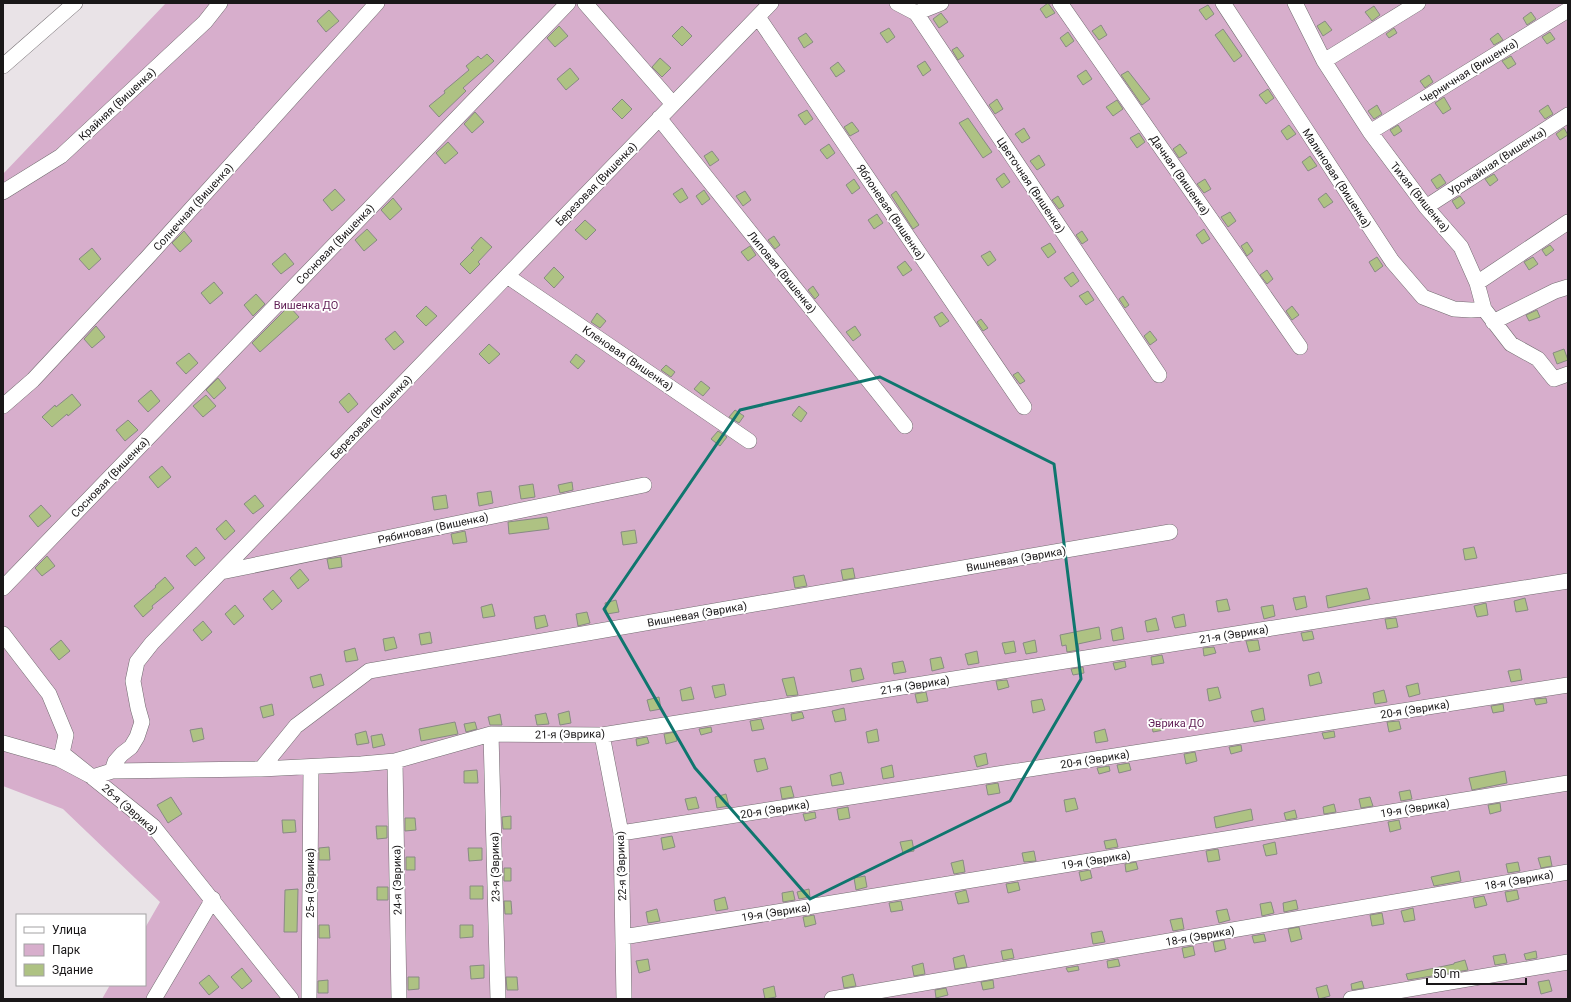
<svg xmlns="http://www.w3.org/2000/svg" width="1571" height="1002" font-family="Roboto,sans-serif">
<rect width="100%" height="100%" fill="#e9e3e7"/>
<path fill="#d7aecc" d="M166,3H1568V999H102L110,985H145V928L160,902L63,809L3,786V174Z"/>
<path fill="#aec283" stroke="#888a84" d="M1048,3L1055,13L1046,18L1040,9Z
M1208,5L1214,14L1206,20L1199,10Z
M1374,6L1380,15L1372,21L1365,12Z
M329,10L339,21L326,32L317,21Z
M1531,12L1536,19L1527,25L1523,18Z
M941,13L948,22L939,28L933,19Z
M1325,21L1332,30L1323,36L1317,26Z
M1101,25L1107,35L1099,40L1092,31Z
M559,26L568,36L555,47L547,38Z
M682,26L692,36L682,46L672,36Z
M889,28L895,37L887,43L880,33Z
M1394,28L1397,33L1389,38L1386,34Z
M1223,29L1242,56L1234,62L1215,35Z
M1068,32L1074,41L1066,47L1060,38Z
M1550,32L1555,39L1547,44L1542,37Z
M806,33L813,42L804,48L798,38Z
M1498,33L1503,40L1494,45L1490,39Z
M957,47L964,56L958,60L952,50Z
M487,54L494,61L463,88L466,91L439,117L429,106L445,93L444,91L469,70L466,66L478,56L481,59Z
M1511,56L1516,64L1508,69L1502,61Z
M660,58L671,68L662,77L652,67Z
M925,61L931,70L923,76L917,66Z
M838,62L845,71L836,77L830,68Z
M570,68L579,79L566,90L557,79Z
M1086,70L1092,79L1083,85L1077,76Z
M1128,71L1150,99L1142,105L1121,75Z
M1429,75L1433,82L1425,88L1420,81Z
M1268,89L1274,98L1266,104L1259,95Z
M1444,97L1451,109L1443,114L1435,103Z
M622,99L632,109L622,119L612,109Z
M997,99L1003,109L995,114L989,105Z
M1117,100L1123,109L1113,116L1106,107Z
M1377,105L1382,114L1374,119L1368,111Z
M1548,105L1553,114L1545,119L1539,111Z
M807,110L813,119L805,125L798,115Z
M475,112L484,122L472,133L464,124Z
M968,118L992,152L983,158L959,123Z
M852,122L859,131L850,136L844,127Z
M1289,125L1296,134L1287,140L1281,131Z
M1398,125L1402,131L1394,136L1390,130Z
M1024,128L1030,138L1022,143L1015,134Z
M1564,128L1568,135L1560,140L1556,134Z
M1139,133L1145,142L1137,148L1130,138Z
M448,142L458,153L445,164L436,153Z
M829,144L835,153L827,159L820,150Z
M1180,144L1187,153L1179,158L1173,149Z
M712,151L719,160L710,166L704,156Z
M1039,155L1045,165L1037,170L1030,161Z
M1310,156L1317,166L1308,171L1302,162Z
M1004,173L1010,182L1002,188L996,179Z
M1440,174L1446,183L1437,189L1431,180Z
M1494,174L1498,180L1490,186L1485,179Z
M854,179L860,188L852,194L846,185Z
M1205,179L1211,189L1204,193L1197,184Z
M682,188L688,198L680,203L673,194Z
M335,189L345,200L332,211L323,200Z
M704,190L710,199L702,205L696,196Z
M745,191L751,200L743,206L736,196Z
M896,191L919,225L913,229L891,195Z
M1326,193L1333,202L1324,208L1318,199Z
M1058,196L1064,206L1059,209L1052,200Z
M1460,196L1465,203L1457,209L1452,201Z
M393,198L402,209L390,220L381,210Z
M1230,212L1236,221L1228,227L1221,217Z
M877,214L883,223L874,229L868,220Z
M585,220L596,230L586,240L575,230Z
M367,229L377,240L364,251L355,240Z
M1204,229L1210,239L1202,244L1196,235Z
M184,231L192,241L180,252L172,243Z
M1082,231L1088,240L1082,244L1076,235Z
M774,236L780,245L775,249L768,240Z
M481,237L492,247L478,262L480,264L470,274L460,264L474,250L471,248Z
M1247,242L1253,251L1247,256L1241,246Z
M1050,243L1056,252L1048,258L1041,248Z
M1550,245L1554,250L1546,256L1542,250Z
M750,246L756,255L748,261L741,252Z
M92,248L101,259L89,270L79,259Z
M990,251L996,260L988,266L981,256Z
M285,253L294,264L281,274L272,264Z
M1377,257L1383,266L1375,272L1369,262Z
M1533,257L1538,264L1529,270L1524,262Z
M905,261L912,270L903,276L897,267Z
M554,267L564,277L554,288L544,278Z
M1267,270L1273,279L1267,284L1260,275Z
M1073,272L1079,281L1071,287L1064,278Z
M214,282L223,293L210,304L201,293Z
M813,286L819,295L815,299L808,290Z
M1088,291L1094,300L1086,305L1079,296Z
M256,294L265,304L253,316L244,305Z
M1123,296L1129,305L1125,308L1119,299Z
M289,306L299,317L260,352L252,343Z
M426,306L437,316L426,326L416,316Z
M1292,306L1299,315L1292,320L1286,311Z
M1537,310L1540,317L1529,321L1526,315Z
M942,312L949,321L940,327L934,317Z
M597,313L606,321L600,328L591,322Z
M981,319L988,328L983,331L977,322Z
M96,326L105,337L92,348L84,339Z
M855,326L861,335L853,341L846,332Z
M395,331L404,342L394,350L385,339Z
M1150,331L1157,340L1150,345L1144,336Z
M489,344L500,354L489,364L479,354Z
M1564,349L1568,360L1557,364L1553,353Z
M189,353L198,363L186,374L176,363Z
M576,354L585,361L578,369L570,362Z
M666,365L675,372L671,377L661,370Z
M1018,372L1025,381L1020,384L1013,375Z
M218,378L226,388L214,399L206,390Z
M701,381L710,388L703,396L694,389Z
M151,390L160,401L148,412L138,401Z
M349,393L358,404L348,413L339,402Z
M72,394L81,405L68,416L67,414L52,427L42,417L55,405L56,407Z
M206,395L216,406L203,417L193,406Z
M799,406L807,413L801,422L792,415Z
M735,410L744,416L739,423L729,417Z
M128,420L138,430L125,441L116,430Z
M718,431L727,437L720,446L711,439Z
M162,466L171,477L158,488L149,477Z
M572,482L573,490L560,493L558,485Z
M533,484L535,497L521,499L519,486Z
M491,491L493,503L479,506L477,493Z
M255,495L264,506L253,514L244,504Z
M446,495L448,508L434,510L432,497Z
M41,505L51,516L38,527L29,516Z
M547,517L549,529L509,534L508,522Z
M226,520L235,531L225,540L216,529Z
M635,530L637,543L623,545L621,532Z
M465,531L467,542L453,544L451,534Z
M196,547L205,558L195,566L186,556Z
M1474,547L1477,558L1465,560L1463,549Z
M47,556L55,566L42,576L35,568Z
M341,557L342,567L329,569L327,559Z
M853,568L855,578L843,580L841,570Z
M300,569L309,580L298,589L290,578Z
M804,575L807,586L795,588L793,577Z
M165,577L174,588L152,606L153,608L143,617L134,606L156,587L155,586Z
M1367,588L1370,599L1328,608L1326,596Z
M273,590L282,601L272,610L263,599Z
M1305,596L1307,607L1296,610L1293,598Z
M1525,598L1528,610L1516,612L1514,601Z
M1227,599L1230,610L1218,612L1216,601Z
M616,600L619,612L607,614L605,603Z
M1486,603L1488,615L1477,617L1474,606Z
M492,604L495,616L483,618L481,607Z
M235,605L244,616L234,625L225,614Z
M1273,605L1275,616L1264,619L1261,607Z
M587,612L590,623L578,626L576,614Z
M1184,614L1186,626L1175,628L1172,617Z
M545,615L548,626L536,629L534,617Z
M1156,618L1159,630L1147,632L1145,621Z
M1396,618L1398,627L1387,629L1385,619Z
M203,621L212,632L202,641L193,630Z
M1099,627L1101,639L1078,644L1079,650L1067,652L1066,645L1062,646L1060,635Z
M1122,627L1124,639L1113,641L1111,630Z
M1312,631L1314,639L1303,641L1301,633Z
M430,632L432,643L421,645L419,634Z
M394,637L397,648L385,651L383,639Z
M61,640L70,651L59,660L50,649Z
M1035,640L1037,652L1026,654L1023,643Z
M1258,640L1260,650L1249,652L1246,641Z
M1014,641L1016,652L1005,654L1002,643Z
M1214,647L1216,653L1204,656L1203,648Z
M355,648L358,660L346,662L344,651Z
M977,651L979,663L968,665L965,654Z
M1162,655L1164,663L1152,665L1151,657Z
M941,657L944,668L932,671L930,659Z
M903,661L906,672L894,674L892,663Z
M1125,661L1126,667L1115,670L1113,663Z
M1083,667L1084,673L1073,675L1071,669Z
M861,668L864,679L852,682L850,670Z
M1520,669L1522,680L1511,682L1508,671Z
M1319,672L1322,683L1310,686L1308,675Z
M321,674L324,685L313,688L310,677Z
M794,677L798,695L787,696L782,679Z
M1007,680L1009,687L998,690L996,681Z
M1418,683L1420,694L1409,697L1406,686Z
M724,684L726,695L715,698L712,686Z
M691,687L694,699L682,701L680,690Z
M1218,687L1221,698L1209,701L1207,689Z
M1384,690L1387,702L1375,704L1373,693Z
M926,692L928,701L917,703L915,694Z
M659,697L661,709L650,711L647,700Z
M1546,698L1547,703L1536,705L1534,699Z
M1042,699L1045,710L1033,713L1031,701Z
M272,704L274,715L263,718L260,707Z
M1503,704L1504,711L1493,713L1491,706Z
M844,708L846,720L835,722L832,711Z
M1263,708L1265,720L1254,722L1251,711Z
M569,711L571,723L560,725L558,714Z
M802,712L804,718L792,721L791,714Z
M546,713L549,724L537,725L535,715Z
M500,714L502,725H490L488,717Z
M761,719L764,729L752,731L750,721Z
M1162,719L1164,730L1153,732L1151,721Z
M1399,721L1401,729L1389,732L1387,722Z
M455,722L458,734L421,741L419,729Z
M475,722L477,729L466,732L464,724Z
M711,727L712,732L701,735L699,729Z
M202,728L204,739L193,742L190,730Z
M877,729L879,741L868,743L866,732Z
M1105,729L1108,741L1096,743L1094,732Z
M366,731L369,743L357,745L355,734Z
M1334,731L1335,737L1324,739L1322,733Z
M675,732L677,741L666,744L664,734Z
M382,734L385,745L373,748L371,736Z
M647,737L649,743L637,746L636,739Z
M1241,745L1242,751L1231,754L1229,747Z
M1195,752L1197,761L1186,764L1184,754Z
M986,753L988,764L977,767L974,756Z
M765,758L768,769L757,772L754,760Z
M1129,763L1131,770L1119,773L1117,765Z
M892,765L894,777L883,779L881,768Z
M1109,766L1110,771L1099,774L1097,768Z
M477,770L478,783H464V771Z
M1505,771L1507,783L1472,790L1469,778Z
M841,772L844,784L832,786L830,775Z
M998,783L1000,793L988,795L986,785Z
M791,786L794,797L782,799L780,788Z
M1410,790L1412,799L1401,801L1399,792Z
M726,794L729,806L717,808L715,797Z
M171,797L182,814L168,823L157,805Z
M696,797L699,808L688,810L685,799Z
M1370,797L1373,806L1361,808L1359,799Z
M1075,798L1078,809L1066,812L1064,800Z
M1500,803L1501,811L1490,814L1488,805Z
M1334,804L1336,812L1324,814L1323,807Z
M848,807L850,818L839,820L837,809Z
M1251,809L1253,820L1216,828L1214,817Z
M1295,810L1297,818L1286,820L1284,813Z
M815,812L816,818L805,821L803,814Z
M511,816V829H503L502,817Z
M405,818H415L416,830L405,831Z
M282,820H295L296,832L283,833Z
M1399,820L1401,829L1390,832L1388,822Z
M376,826H387V838L377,839Z
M672,836L675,847L663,850L661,838Z
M1116,839L1118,847L1106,849L1104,841Z
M912,840L914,851L903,853L900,842Z
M1275,842L1277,854L1266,856L1263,845Z
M329,847L330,860H319V848Z
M468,848H482V860L469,861Z
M1218,849L1220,860L1208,862L1206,851Z
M1034,851L1036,861L1024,862L1022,853Z
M1550,856L1552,866L1541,868L1538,858Z
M406,857H415V870H406Z
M963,860L965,872L954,874L951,863Z
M1136,862L1138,869L1126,872L1125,864Z
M1518,862L1520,871L1508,873L1506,864Z
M504,868H511V881H504Z
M1090,870L1092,878L1081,881L1079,872Z
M1459,871L1461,881L1434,886L1431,877Z
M865,876L867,887L856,890L854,878Z
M1018,882L1020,890L1008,893L1006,884Z
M470,886H483V899H470Z
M377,887H388V900H377Z
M298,889L297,932H284L285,890Z
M809,889L810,897L799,899L797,892Z
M966,890L969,902L958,904L955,893Z
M1517,890L1519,899L1507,902L1505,892Z
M793,891L795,900L783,902L782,893Z
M1484,896L1487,905L1475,908L1473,898Z
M725,897L728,909L716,911L714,900Z
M1296,900L1298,909L1284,912L1283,903Z
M504,901H511L512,914H505Z
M901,901L903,910L891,912L889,903Z
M1271,902L1274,913L1262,916L1260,904Z
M1413,908L1415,920L1404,922L1401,911Z
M657,909L660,921L648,923L646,912Z
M1227,909L1230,920L1219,923L1216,911Z
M1382,913L1384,924L1372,926L1370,915Z
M814,915L816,924L805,927L803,917Z
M1182,918L1184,929L1173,931L1170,920Z
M319,925H329L330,938H319Z
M460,925H473V937L460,938Z
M1299,927L1302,939L1291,942L1288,929Z
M1102,931L1105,942L1093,944L1091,933Z
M1264,934L1266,941L1254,943L1252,936Z
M1224,940L1226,949L1215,952L1213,942Z
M1193,946L1195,955L1184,958L1182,948Z
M1012,949L1014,958L1003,960L1001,951Z
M1536,951L1537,958L1526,960L1524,954Z
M1505,954L1507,963L1495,965L1493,956Z
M964,955L967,967L955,969L953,958Z
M648,959L650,970L639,973L636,961Z
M1118,959L1120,966L1108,968L1107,961Z
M1465,960L1468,970L1408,980L1406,974L1454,964V963Z
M923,963L925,974L914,976L912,966Z
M484,965V978L471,979L470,966Z
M1078,966L1079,970L1068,972L1066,968Z
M242,968L252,981L242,989L231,977Z
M853,974L856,986L844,988L842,977Z
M209,975L219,987L209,995L199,983Z
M408,977H419V989L408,990Z
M506,977H517L518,990H507Z
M328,980V993H318V981Z
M993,980L994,988L983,990L981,982Z
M1549,980L1552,991L1541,994L1538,982Z
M1362,981L1364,988L1352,990L1351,984Z
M1327,985L1330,996L1319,999L1316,988Z
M774,986L776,997L765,999L763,989Z
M946,988L948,995L936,998L935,990Z"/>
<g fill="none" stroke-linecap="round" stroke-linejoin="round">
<defs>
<path id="minor" d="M585,3L673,104
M897,3L916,13L1159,375
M1060,3L1300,347
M1223,3L1392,261L1423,297L1454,309L1471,310L1484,309
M1295,3L1324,61L1370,132L1426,207L1461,247L1477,283L1484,309L1511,344L1538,359L1554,379L1568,374
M916,13L941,3
M758,17L1024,407
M1324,61L1418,3
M3,66L75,3
M659,118L905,426
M1370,132L1568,10
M3,192L61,156L205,22L220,3
M1426,207L1568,115
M507,276L749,441
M1477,283L1568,222
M1493,322L1555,291L1568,287
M3,406L33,380L146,259L377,3
M221,572L644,485
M3,588L568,3
M3,634L49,694L66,735L62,753L153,826L291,999
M491,734L498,999
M602,735L621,833L624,999
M3,743L59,759L93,777L112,771L115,762L122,754L131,747L137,737L142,722L138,708L133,681L137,662L152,643L771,3
M395,761L399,999
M261,769L296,726L369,671L1170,532
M112,771L261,769L361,764L395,761L491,734L602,735L1568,581
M621,833L1568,685
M623,937L1568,783
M154,999L213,899
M309,999L311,768
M832,999L1568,872
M1351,999L1568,962"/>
</defs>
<use href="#minor" stroke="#726c70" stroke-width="16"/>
<use href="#minor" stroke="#fff" stroke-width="15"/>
</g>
<path fill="none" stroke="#0f766e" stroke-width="3" stroke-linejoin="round" d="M880,377L1054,464L1081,679L1010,801L810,899L695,768L604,609L740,410Z"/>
<g text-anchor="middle" stroke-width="3.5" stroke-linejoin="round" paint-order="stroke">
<g font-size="11" fill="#191718" stroke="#fff">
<text transform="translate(1469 71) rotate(-32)" y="4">Черничная (Вишенка)</text>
<text transform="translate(117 104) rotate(-43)" y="4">Крайняя (Вишенка)</text>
<text transform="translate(1497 161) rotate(-33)" y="4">Урожайная (Вишенка)</text>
<text transform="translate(1180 175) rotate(55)" y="4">Дачная (Вишенка)</text>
<text transform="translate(1337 178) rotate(57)" y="4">Малиновая (Вишенка)</text>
<text transform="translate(596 184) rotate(-46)" y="4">Березовая (Вишенка)</text>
<text transform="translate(1031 185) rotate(56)" y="4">Цветочная (Вишенка)</text>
<text transform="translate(1420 197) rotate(51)" y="4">Тихая (Вишенка)</text>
<text transform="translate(193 207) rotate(-48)" y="4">Солнечная (Вишенка)</text>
<text transform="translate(891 212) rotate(56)" y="4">Яблоневая (Вишенка)</text>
<text transform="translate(335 244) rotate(-46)" y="4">Сосновая (Вишенка)</text>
<text transform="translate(782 272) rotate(51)" y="4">Липовая (Вишенка)</text>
<text transform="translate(628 358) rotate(34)" y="4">Кленовая (Вишенка)</text>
<text transform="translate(371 417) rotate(-46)" y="4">Березовая (Вишенка)</text>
<text transform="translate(110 477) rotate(-46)" y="4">Сосновая (Вишенка)</text>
<text transform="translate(433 528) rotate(-12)" y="4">Рябиновая (Вишенка)</text>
<text transform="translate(1016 559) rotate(-10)" y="4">Вишневая (Эврика)</text>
<text transform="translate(697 614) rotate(-10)" y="4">Вишневая (Эврика)</text>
<text transform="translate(1234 634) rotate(-9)" y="4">21-я (Эврика)</text>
<text transform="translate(915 685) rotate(-9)" y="4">21-я (Эврика)</text>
<text transform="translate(1415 709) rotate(-9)" y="4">20-я (Эврика)</text>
<text transform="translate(570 734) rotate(-1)" y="4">21-я (Эврика)</text>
<text transform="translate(1095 759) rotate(-9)" y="4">20-я (Эврика)</text>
<text transform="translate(1415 808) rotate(-9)" y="4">19-я (Эврика)</text>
<text transform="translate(130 809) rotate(41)" y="4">26-я (Эврика)</text>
<text transform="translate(775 809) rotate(-9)" y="4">20-я (Эврика)</text>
<text transform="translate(1096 860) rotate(-9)" y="4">19-я (Эврика)</text>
<text transform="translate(621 866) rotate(-92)" y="4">22-я (Эврика)</text>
<text transform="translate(495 867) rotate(-91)" y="4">23-я (Эврика)</text>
<text transform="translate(397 880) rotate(-91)" y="4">24-я (Эврика)</text>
<text transform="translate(1519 880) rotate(-10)" y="4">18-я (Эврика)</text>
<text transform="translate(310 883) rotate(-90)" y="4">25-я (Эврика)</text>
<text transform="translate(776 912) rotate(-9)" y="4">19-я (Эврика)</text>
<text transform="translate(1200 936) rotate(-10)" y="4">18-я (Эврика)</text>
</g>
<g font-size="11" fill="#601f55" stroke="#fff">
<text x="306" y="309">Вишенка ДО</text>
<text x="1176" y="727">Эврика ДО</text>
</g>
</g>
<rect width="1571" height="1002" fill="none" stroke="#191718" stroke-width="8"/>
<rect x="16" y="914" width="130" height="72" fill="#ffffff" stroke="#a3a2a3"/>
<rect x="24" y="927" width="20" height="6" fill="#ffffff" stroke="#a3a2a3"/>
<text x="52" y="934" font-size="12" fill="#191718">Улица</text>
<rect x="24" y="944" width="20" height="12" fill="#d7aecc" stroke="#a3a2a3"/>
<text x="52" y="954" font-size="12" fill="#191718">Парк</text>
<rect x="24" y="964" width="20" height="12" fill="#aec283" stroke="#a3a2a3"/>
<text x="52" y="974" font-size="12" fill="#191718">Здание</text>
<path d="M1427 978v6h99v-6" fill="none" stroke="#191718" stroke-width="2"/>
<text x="1433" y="978" font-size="12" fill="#191718" stroke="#ffffff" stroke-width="3" paint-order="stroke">50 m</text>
</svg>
